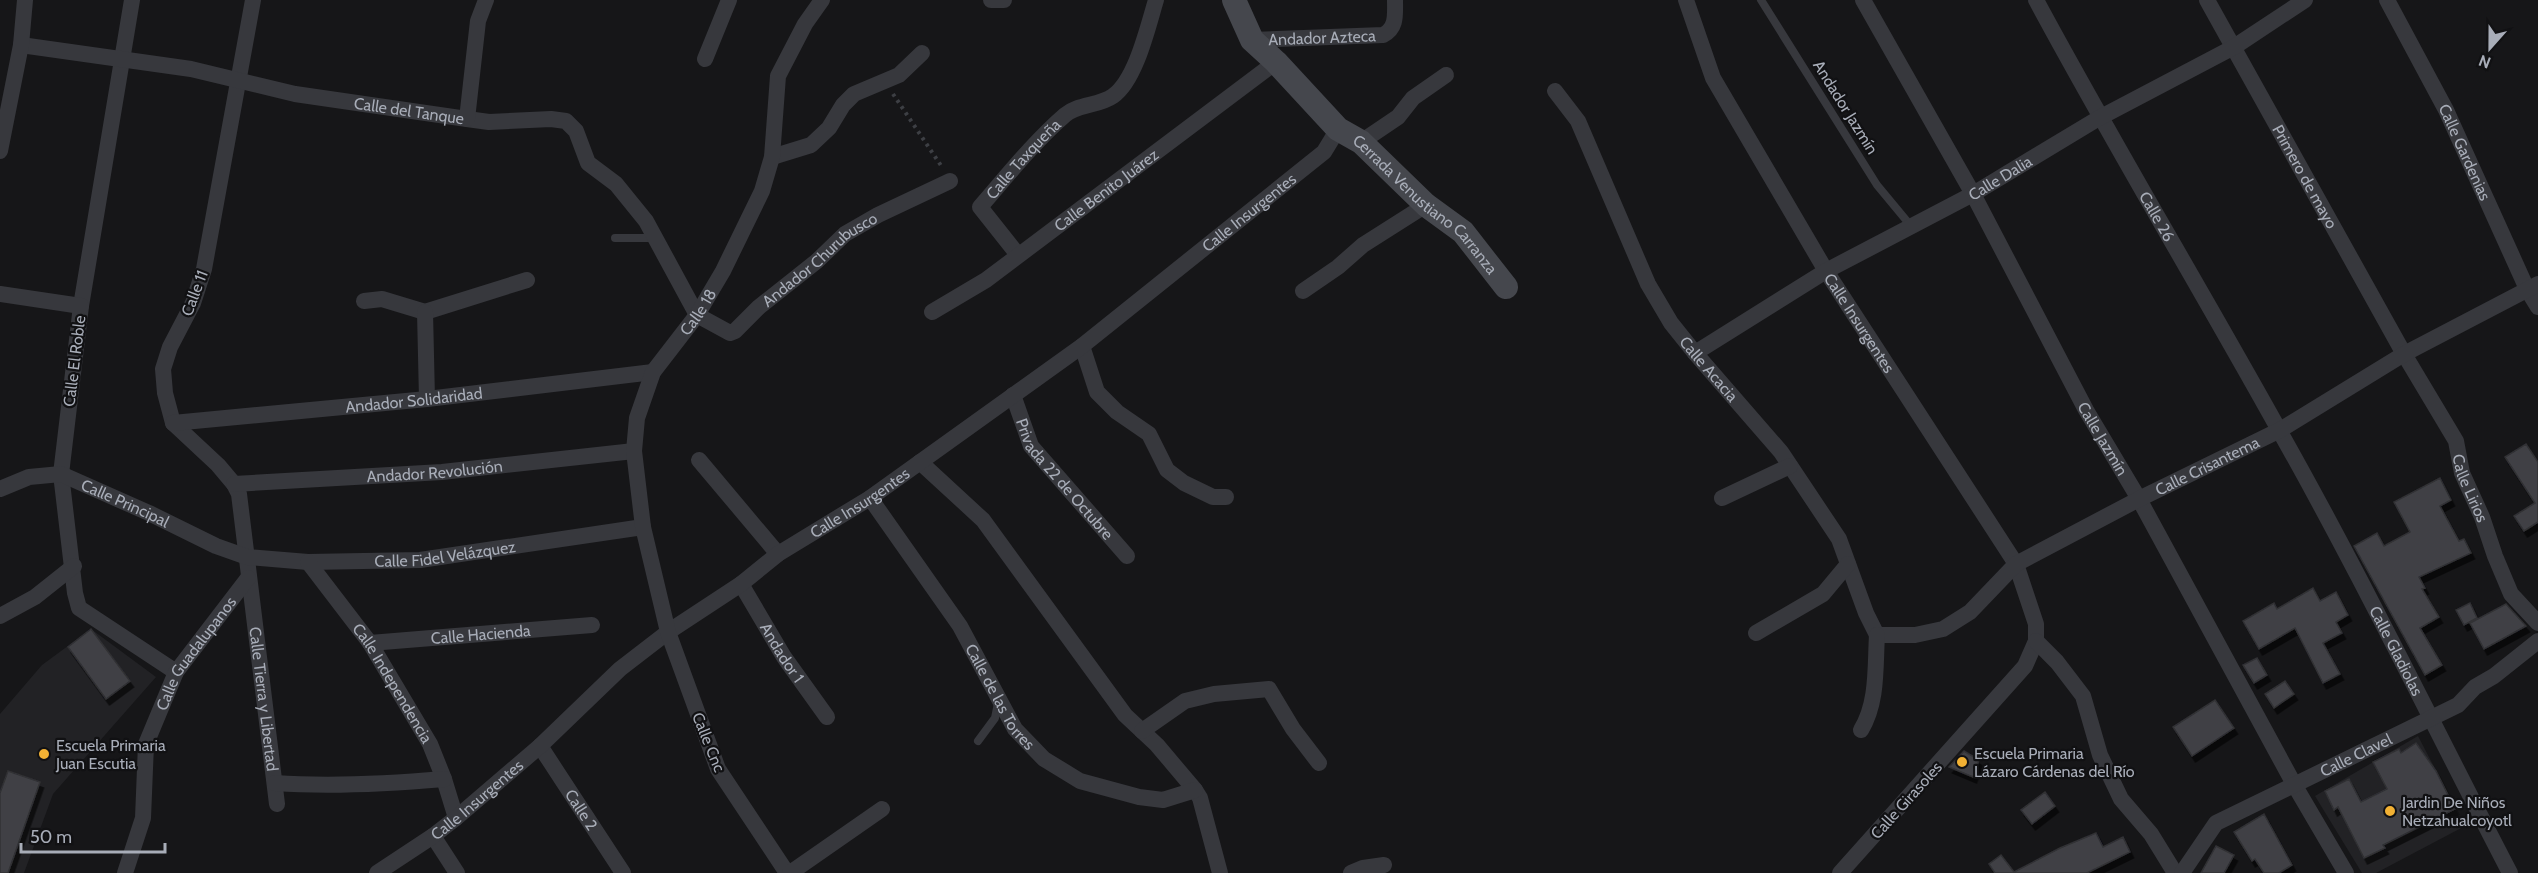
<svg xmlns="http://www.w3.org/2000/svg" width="2538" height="873" font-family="Cabin,sans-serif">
<defs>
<filter id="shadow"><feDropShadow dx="3.5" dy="6" stdDeviation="0" flood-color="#0009"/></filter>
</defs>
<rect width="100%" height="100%" fill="#161618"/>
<path fill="#222225" d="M91,629L156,677L53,794L24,873H0V714L42,665Z
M2418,736L2465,826L2376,873H2362L2315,796Z"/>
<path fill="#404145" stroke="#303034" stroke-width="1.5" filter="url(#shadow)" d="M2526,444L2538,462V522L2524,531L2514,516L2535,503L2505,457Z
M2440,478L2451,500L2440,506L2459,541L2464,539L2471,553L2419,577L2425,588L2422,589L2439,617L2420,628L2442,665L2425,675L2354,546L2377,533L2384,546L2410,532L2394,502Z
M2313,588L2320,601L2336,592L2348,615L2336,622L2342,633L2323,643L2340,674L2323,683L2295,628L2259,649L2243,621L2274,603L2277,609Z
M2470,603L2477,618L2464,625L2456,610Z
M2506,604L2526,626L2484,649L2470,623Z
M91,629L130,681L106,699L68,647Z
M2257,658L2267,675L2254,683L2243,665Z
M2285,681L2294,694L2274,708L2265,694Z
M2215,700L2234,728L2192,756L2173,727Z
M2416,743L2436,771L2455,809L2383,845L2385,848L2364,858L2338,807L2334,810L2325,791L2349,779L2361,802L2387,789L2373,762L2399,749L2401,753Z
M1964,751L1979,760L1973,777L1949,767Z
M8,771L40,782L8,873H0V793Z
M2045,792L2055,806L2032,824L2021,810Z
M2264,814L2292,865L2279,873H2264L2255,859L2252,861L2234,832Z
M2096,833L2103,847L2123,837L2130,852L2087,873H1995L1989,864L2001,855L2014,872L2060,848Z
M2216,846L2234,855L2224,873H2201Z"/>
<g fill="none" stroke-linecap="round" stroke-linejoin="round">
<path stroke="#3d3f44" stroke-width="4" stroke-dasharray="3 4.5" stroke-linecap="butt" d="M893,94L942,167"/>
<path stroke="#37383d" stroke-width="8" d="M1761,0L1877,185L1911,226
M615,238H656
M978,741L995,718L998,703"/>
<g stroke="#37383d" stroke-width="16">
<path d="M132,0L81,306L61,474L75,593L79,608L176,672"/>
<path id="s1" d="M253,0L204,269L193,303L170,347L163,369L165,393L173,423L218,465L234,484L239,494L277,804"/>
<path d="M991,0H1004"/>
<path id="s2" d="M1686,0L1713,78L1826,271L2016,564L2036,624V641L2025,666L1840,873"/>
<path id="s3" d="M1863,0L1973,194L2086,410L2139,499L2295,786L2346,873"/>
<path id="s4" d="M2036,0C2114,145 2199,286 2279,430C2361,575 2433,725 2510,873"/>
<path id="s5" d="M2207,0L2404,354L2456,441L2462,473L2482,517L2495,556L2511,594L2538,623"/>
<path id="s6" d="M2387,0L2446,110L2527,289L2538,307"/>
<path id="s7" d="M1252,40L1383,35C1397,28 1395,15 1395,0"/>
<path id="s8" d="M21,45L191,69L295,94L467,119L489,122L551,119L566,121L576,131L588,163L616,184L646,221L697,315L730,333L735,331L759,307L817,261L845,234L878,215L950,181"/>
<path d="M705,59L729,0"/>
<path id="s9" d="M1555,91L1578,121L1648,284L1671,323L1695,353L1781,452L1839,539L1866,613L1877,635"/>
<path d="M467,119L478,21L486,0"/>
<path d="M1361,142L1398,117L1413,98L1446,75"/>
<path d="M0,151L21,45L25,0"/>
<path d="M772,157L811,145L829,128L843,105L854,94L899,75L922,53"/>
<path id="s10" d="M1018,255L980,207C1007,176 1034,142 1065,115C1078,104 1099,106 1113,96C1136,80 1148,26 1156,0"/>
<path d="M1303,291L1338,267L1363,245L1426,205"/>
<path d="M0,294L81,306"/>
<path d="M364,301L382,299L425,312L527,280"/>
<path d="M425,312L427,399"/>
<path id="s11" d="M932,312L986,280L1276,62"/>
<path d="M1082,346L1097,392L1117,412L1149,434L1167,470L1184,483L1213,497H1226"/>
<path id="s12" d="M1695,353L1826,271L1973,194L2099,118L2234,47L2305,0"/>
<path id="s13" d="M1013,395L1031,446L1127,556"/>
<path id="s14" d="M173,423L427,399L653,372"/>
<path d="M699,460L778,554"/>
<path d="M920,462L983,520L1125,715L1157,745L1195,790L1200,798L1220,873"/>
<path id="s15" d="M234,484L442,472L634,451"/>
<path id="s16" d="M0,489L29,477L61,474L149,513L216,546L247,557L308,562L420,560L643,527"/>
<path id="s17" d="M870,498L960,626L1015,729L1044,759L1080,781L1139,797L1163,800L1195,790"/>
<path d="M1722,498L1790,466"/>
<path id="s18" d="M308,562L370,643L430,744L444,779L456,818"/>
<path id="s19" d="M741,584L784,657L827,717"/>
<path d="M0,616L35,597L74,566"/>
<path d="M1756,633L1823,594L1848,564"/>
<path id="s20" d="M1877,635H1915L1943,629L1970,612L2016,564L2139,499L2280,430L2404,354L2538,284"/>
<path d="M2036,641L2057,662L2083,696L2100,755L2121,799L2151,834L2175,873"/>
<path id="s21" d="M370,643L592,625"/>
<path d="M1861,730C1878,702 1875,667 1877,635"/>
<path d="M1142,731L1185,701L1214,694L1269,689L1293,729L1319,763"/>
<path id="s22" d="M540,746L623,873"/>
<path d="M275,783C332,787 387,784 444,779"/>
<path d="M433,836L457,873"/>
<path id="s23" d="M125,873L143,818L146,744L176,672L248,578"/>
<path id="s24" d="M377,873L433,836L456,818L540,746L620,669L668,632L741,584L778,554L870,498L1082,346L1324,152L1338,129"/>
<path id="s25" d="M787,873L718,769L668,632L643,527L634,451L637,418L653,372L697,315L723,271L762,191L772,157L778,76L805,24L822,0"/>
<path d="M790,873L882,809"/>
<path d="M1351,873L1363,868L1384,865"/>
<path id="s26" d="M2182,873L2216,823L2458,705L2475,687L2494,676L2538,641"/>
</g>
<path stroke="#45474d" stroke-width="24" id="s27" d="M1234,0L1252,40L1276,62L1338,129L1361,142L1426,205L1463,232L1506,287"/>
</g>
<g fill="#f2b134" stroke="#111113" stroke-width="2">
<circle cx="44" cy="754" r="6"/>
<circle cx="1962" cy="762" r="6"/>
<circle cx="2390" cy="811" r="6"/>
</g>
<g text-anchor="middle" stroke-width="4.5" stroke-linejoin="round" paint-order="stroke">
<g font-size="16" fill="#a8adb8" stroke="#111113">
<text dy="6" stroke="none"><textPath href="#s7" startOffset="70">Andador Azteca</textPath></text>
<text transform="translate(1846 107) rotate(58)" y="6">Andador Jazmín</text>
<text dy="6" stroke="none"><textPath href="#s8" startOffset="394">Calle del Tanque</textPath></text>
<text dy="6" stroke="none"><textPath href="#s6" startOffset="171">Calle Gardenias</textPath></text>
<text dy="6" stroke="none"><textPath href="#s10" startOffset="126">Calle Taxqueña</textPath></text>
<text dy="6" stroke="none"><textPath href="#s12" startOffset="352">Calle Dalia</textPath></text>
<text dy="6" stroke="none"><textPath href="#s5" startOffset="202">Primero de mayo</textPath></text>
<text dy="6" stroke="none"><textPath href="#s11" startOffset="213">Calle Benito Juárez</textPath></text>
<text dy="6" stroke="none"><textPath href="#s27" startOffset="284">Cerrada Venustiano Carranza</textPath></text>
<text dy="6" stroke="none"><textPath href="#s24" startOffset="1096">Calle Insurgentes</textPath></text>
<text dy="6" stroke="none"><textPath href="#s4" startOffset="248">Calle 26</textPath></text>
<text dy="6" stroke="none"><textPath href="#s8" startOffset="944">Andador Churubusco</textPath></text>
<text transform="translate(194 293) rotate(-69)" y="6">Calle 11</text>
<text dy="6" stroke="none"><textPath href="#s25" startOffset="612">Calle 18</textPath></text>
<text dy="6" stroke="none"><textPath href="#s2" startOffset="368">Calle Insurgentes</textPath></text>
<text transform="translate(74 361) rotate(-83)" y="6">Calle El Roble</text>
<text dy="6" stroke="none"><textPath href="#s9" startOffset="320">Calle Acacia</textPath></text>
<text dy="6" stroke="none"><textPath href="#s14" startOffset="242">Andador Solidaridad</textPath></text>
<text dy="6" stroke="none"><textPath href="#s3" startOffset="500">Calle Jazmín</textPath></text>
<text dy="6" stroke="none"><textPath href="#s20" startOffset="380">Calle Crisantema</textPath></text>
<text dy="6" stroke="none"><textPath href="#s15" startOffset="201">Andador Revolución</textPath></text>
<text dy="6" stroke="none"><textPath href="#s13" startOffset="100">Privada 22 de Octubre</textPath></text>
<text dy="6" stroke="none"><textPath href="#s5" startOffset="556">Calle Lirios</textPath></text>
<text dy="6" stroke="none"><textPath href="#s24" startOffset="610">Calle Insurgentes</textPath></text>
<text dy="6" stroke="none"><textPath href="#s16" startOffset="134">Calle Principal</textPath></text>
<text dy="6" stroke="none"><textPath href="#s16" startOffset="466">Calle Fidel Velázquez</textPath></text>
<text dy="6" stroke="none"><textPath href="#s21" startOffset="111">Calle Hacienda</textPath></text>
<text dy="6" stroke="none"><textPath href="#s19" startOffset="80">Andador 1</textPath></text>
<text dy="6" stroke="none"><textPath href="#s4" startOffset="744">Calle Gladiolas</textPath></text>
<text dy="6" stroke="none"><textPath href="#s23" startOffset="236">Calle Guadalupanos</textPath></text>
<text dy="6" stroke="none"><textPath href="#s18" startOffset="148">Calle Independencia</textPath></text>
<text dy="6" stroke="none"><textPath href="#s17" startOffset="238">Calle de las Torres</textPath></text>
<text dy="6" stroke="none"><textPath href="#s1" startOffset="741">Calle Tierra y Libertad</textPath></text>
<text transform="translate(709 742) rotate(68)" y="6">Calle Cnc</text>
<text dy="6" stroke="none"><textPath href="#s26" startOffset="216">Calle Clavel</textPath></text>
<text dy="6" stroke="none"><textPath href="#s24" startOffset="124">Calle Insurgentes</textPath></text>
<text transform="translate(1906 800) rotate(-48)" y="6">Calle Girasoles</text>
<text dy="6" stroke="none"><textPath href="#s22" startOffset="76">Calle 2</textPath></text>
</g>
<g font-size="16" fill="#a8adb8" stroke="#111113" text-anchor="start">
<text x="56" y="751">Escuela Primaria<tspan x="56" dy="18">Juan Escutia</tspan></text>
<text x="1974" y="759">Escuela Primaria<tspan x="1974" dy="18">Lázaro Cárdenas del Río</tspan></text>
<text x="2402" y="808">Jardin De Niños<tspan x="2402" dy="18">Netzahualcoyotl</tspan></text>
</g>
</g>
<g transform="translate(2490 48) rotate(201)" stroke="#111113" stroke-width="4.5" paint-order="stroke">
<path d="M0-4.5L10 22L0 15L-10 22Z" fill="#a8adb8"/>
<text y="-9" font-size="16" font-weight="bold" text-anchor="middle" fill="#a8adb8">N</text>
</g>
<path d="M21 843v9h144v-9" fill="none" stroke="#a8adb8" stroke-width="3"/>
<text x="30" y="843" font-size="18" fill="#a8adb8" stroke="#111113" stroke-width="4.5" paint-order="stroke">50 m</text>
</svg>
